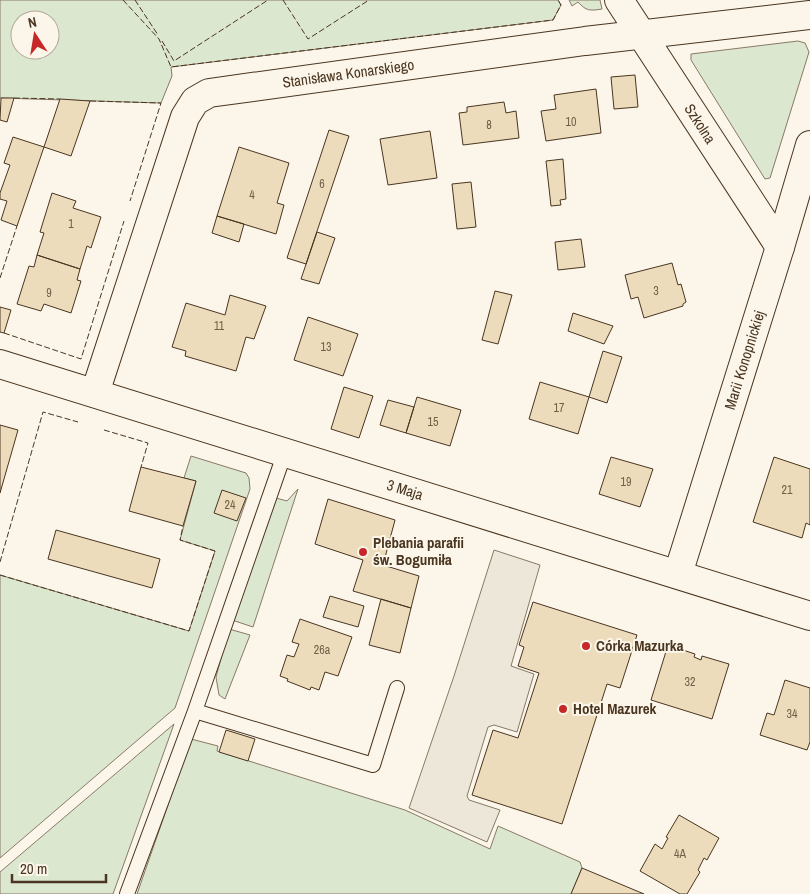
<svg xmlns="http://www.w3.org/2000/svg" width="810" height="894" font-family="'Archivo Narrow',sans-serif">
<rect width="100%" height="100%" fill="#fbf6e9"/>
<path fill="#dce7d0" stroke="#887966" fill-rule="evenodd" d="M0,0H558L561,5L553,20L171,67L172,76L161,103L0,98ZM20,20H50V50H20Z
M569,0H600L602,9C590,11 586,11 578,2L572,6Z
M798,41L805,43L809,52L770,178L765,179L691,60V54Z
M191,456L246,473L249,478L250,489L175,708L0,858V575L189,631L215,551L180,540L196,481L184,478Z
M298,489L253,627L232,620L276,498L287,501Z
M229,629L250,635L225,699L219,695L216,677Z
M174,724L113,894H0V872Z
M191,739L218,746L217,751L405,810L490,849L498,826L580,862L582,868L571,894H137Z"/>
<path fill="#ede7d9" stroke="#887966" d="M494,550L540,565L511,666L534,674L517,732L494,725L488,727L467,796L469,800L500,810L487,842L409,808L454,676Z"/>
<path fill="#ecdcbc" stroke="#4a3520" d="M635,75L638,107L614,109L611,77Z
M596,89L601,133L546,141L541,111L556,109L554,95Z
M1,98H14L7,122L0,120Z
M60,99L90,101L71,156L44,147Z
M504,102L506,113L516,111L519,138L463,145L459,113L467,112V107Z
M329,130L349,136L306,264L287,258Z
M430,131L437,178L388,185L380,139Z
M13,137L44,147L17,226L1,220L7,201L0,199V193L10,165L4,163Z
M239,147L289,163L277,203L284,205L276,234L217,216Z
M563,159L566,199L560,200L561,205L551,206L546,161Z
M471,182L476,227L457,229L452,184Z
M52,193L76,201L73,208L101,217L91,248L87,246L80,269L37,255L44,233L40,232Z
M217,216L244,224L239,242L212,233Z
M317,232L335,238L319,284L301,279Z
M581,239L585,267L558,270L555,242Z
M37,255L80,269L77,280L81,281L71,313L44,304L41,311L17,304L29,266L34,267Z
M672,263L678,285L681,284L686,302L683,304V306L644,318L638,297L631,299L625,275Z
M495,291L512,295L498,344L482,340Z
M230,295L266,306L254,339L246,337L236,371L185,356L186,351L172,347L186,303L225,315Z
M0,307L11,310L4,333L0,332Z
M573,313L613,326L604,344L568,331Z
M308,317L358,334L343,376L294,360Z
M603,351L622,357L607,403L589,397Z
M540,382L589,397L578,434L529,419Z
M344,387L373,396L359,438L331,429Z
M417,397L461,410L450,446L406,433Z
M388,400L414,407L406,433L380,425Z
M0,425L18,430L0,493Z
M611,457L653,469L640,507L599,494Z
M774,457L810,469V525L806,523L802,538L753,522Z
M141,467L196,481L183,526L129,511Z
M222,490L246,498L237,521L214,513Z
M328,499L395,520L383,565L419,576L411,608L353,591L363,560L315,544Z
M56,530L160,559L152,588L48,559Z
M330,596L364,606L358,627L323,617Z
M381,599L411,608L400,653L369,645Z
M533,602L637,635L620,688L607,684L562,824L472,795L493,730L518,738L539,673L518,666L524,647L519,645Z
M300,619L352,637L338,676L325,672L319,690L311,687L310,690L287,681L288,679L280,676L287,655L294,657L299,644L292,642Z
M668,645L695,654L694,657L701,660L702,656L729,664L712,719L651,700Z
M785,680L810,688V742L807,750L760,735L767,713L774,715Z
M226,730L255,739L248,761L219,752Z
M679,815L719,838L707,860L704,858L698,870L700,872L687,894H680L640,871L655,844L662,849L668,838L666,837Z
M582,868L644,894H571Z"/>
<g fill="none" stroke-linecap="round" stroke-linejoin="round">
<defs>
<path id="service" d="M195,711L373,765L397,688
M127,894L195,711L285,452"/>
<g id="minor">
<path id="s1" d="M619,0L780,247"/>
<path id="s2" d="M95,393L185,117L195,101L209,93L585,41L810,15"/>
<path id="s3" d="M678,574L780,247L810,145"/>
</g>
<g id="tertiary">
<path id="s4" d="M0,364L810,616"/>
</g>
</defs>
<use href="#service" stroke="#4a3520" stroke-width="16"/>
<use href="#minor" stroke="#4a3520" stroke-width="30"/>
<use href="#tertiary" stroke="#4a3520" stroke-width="30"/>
<use href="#service" stroke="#fbf6e9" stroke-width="14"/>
<use href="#minor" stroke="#fbf6e9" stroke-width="28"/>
<use href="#tertiary" stroke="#fbf6e9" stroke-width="28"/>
<path stroke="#4a3520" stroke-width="1" stroke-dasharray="6 2.5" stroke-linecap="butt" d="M123,0L159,39L171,67L553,20L561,5L558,0
M135,0L158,35
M283,0L308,39L369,0
M162,41L174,61L268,0
M14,98L60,99
M90,101L161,103L130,201
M0,278L17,226
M4,333L81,359L124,221
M104,430L148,443L141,467
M0,562L43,412L78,422
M0,575L189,631L215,551L180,540L183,526"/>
</g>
<g fill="#c62828" stroke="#fbf6e9" stroke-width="2">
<circle cx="363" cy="552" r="5"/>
<circle cx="586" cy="646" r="5"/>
<circle cx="563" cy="709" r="5"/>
</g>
<g text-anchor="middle" stroke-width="4" stroke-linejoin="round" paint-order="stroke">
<g font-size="12" fill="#725f47">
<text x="571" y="126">10</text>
<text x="489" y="129">8</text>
<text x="322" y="188">6</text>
<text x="252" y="199">4</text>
<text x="71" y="228">1</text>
<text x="656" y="295">3</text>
<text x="49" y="297">9</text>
<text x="219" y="330">11</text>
<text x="326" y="351">13</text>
<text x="559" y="412">17</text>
<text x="433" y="426">15</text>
<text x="626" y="486">19</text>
<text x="787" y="494">21</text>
<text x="230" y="509">24</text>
<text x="322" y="654">26a</text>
<text x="690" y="686">32</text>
<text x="792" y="718">34</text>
<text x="680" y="858">4A</text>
</g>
<g font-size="15" fill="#4a3520" stroke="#fbf6e9">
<text dy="5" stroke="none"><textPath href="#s2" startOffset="466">Stanisława Konarskiego</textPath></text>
<text dy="5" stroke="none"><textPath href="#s1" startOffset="148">Szkolna</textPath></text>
<text dy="5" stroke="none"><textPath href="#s3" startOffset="224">Marii Konopnickiej</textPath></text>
<text dy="5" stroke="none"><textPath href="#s4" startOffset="424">3 Maja</textPath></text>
</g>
<g font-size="15" font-weight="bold" fill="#4a3520" stroke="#fbf6e9" text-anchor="start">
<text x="373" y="548">Plebania parafii<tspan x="373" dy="17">św. Bogumiła</tspan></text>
<text x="596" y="651">Córka Mazurka</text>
<text x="573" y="714">Hotel Mazurek</text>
</g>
</g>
<g transform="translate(35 35) rotate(348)"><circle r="24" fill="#fbf6e9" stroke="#b4a999"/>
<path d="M0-4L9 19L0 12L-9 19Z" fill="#c62828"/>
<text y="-8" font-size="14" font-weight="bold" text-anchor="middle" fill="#4a3520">N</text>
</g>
<path d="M12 874v8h94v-8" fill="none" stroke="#4a3520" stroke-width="2.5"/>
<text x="20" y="874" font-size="15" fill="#4a3520" stroke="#fbf6e9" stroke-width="4" paint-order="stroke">20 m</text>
</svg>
